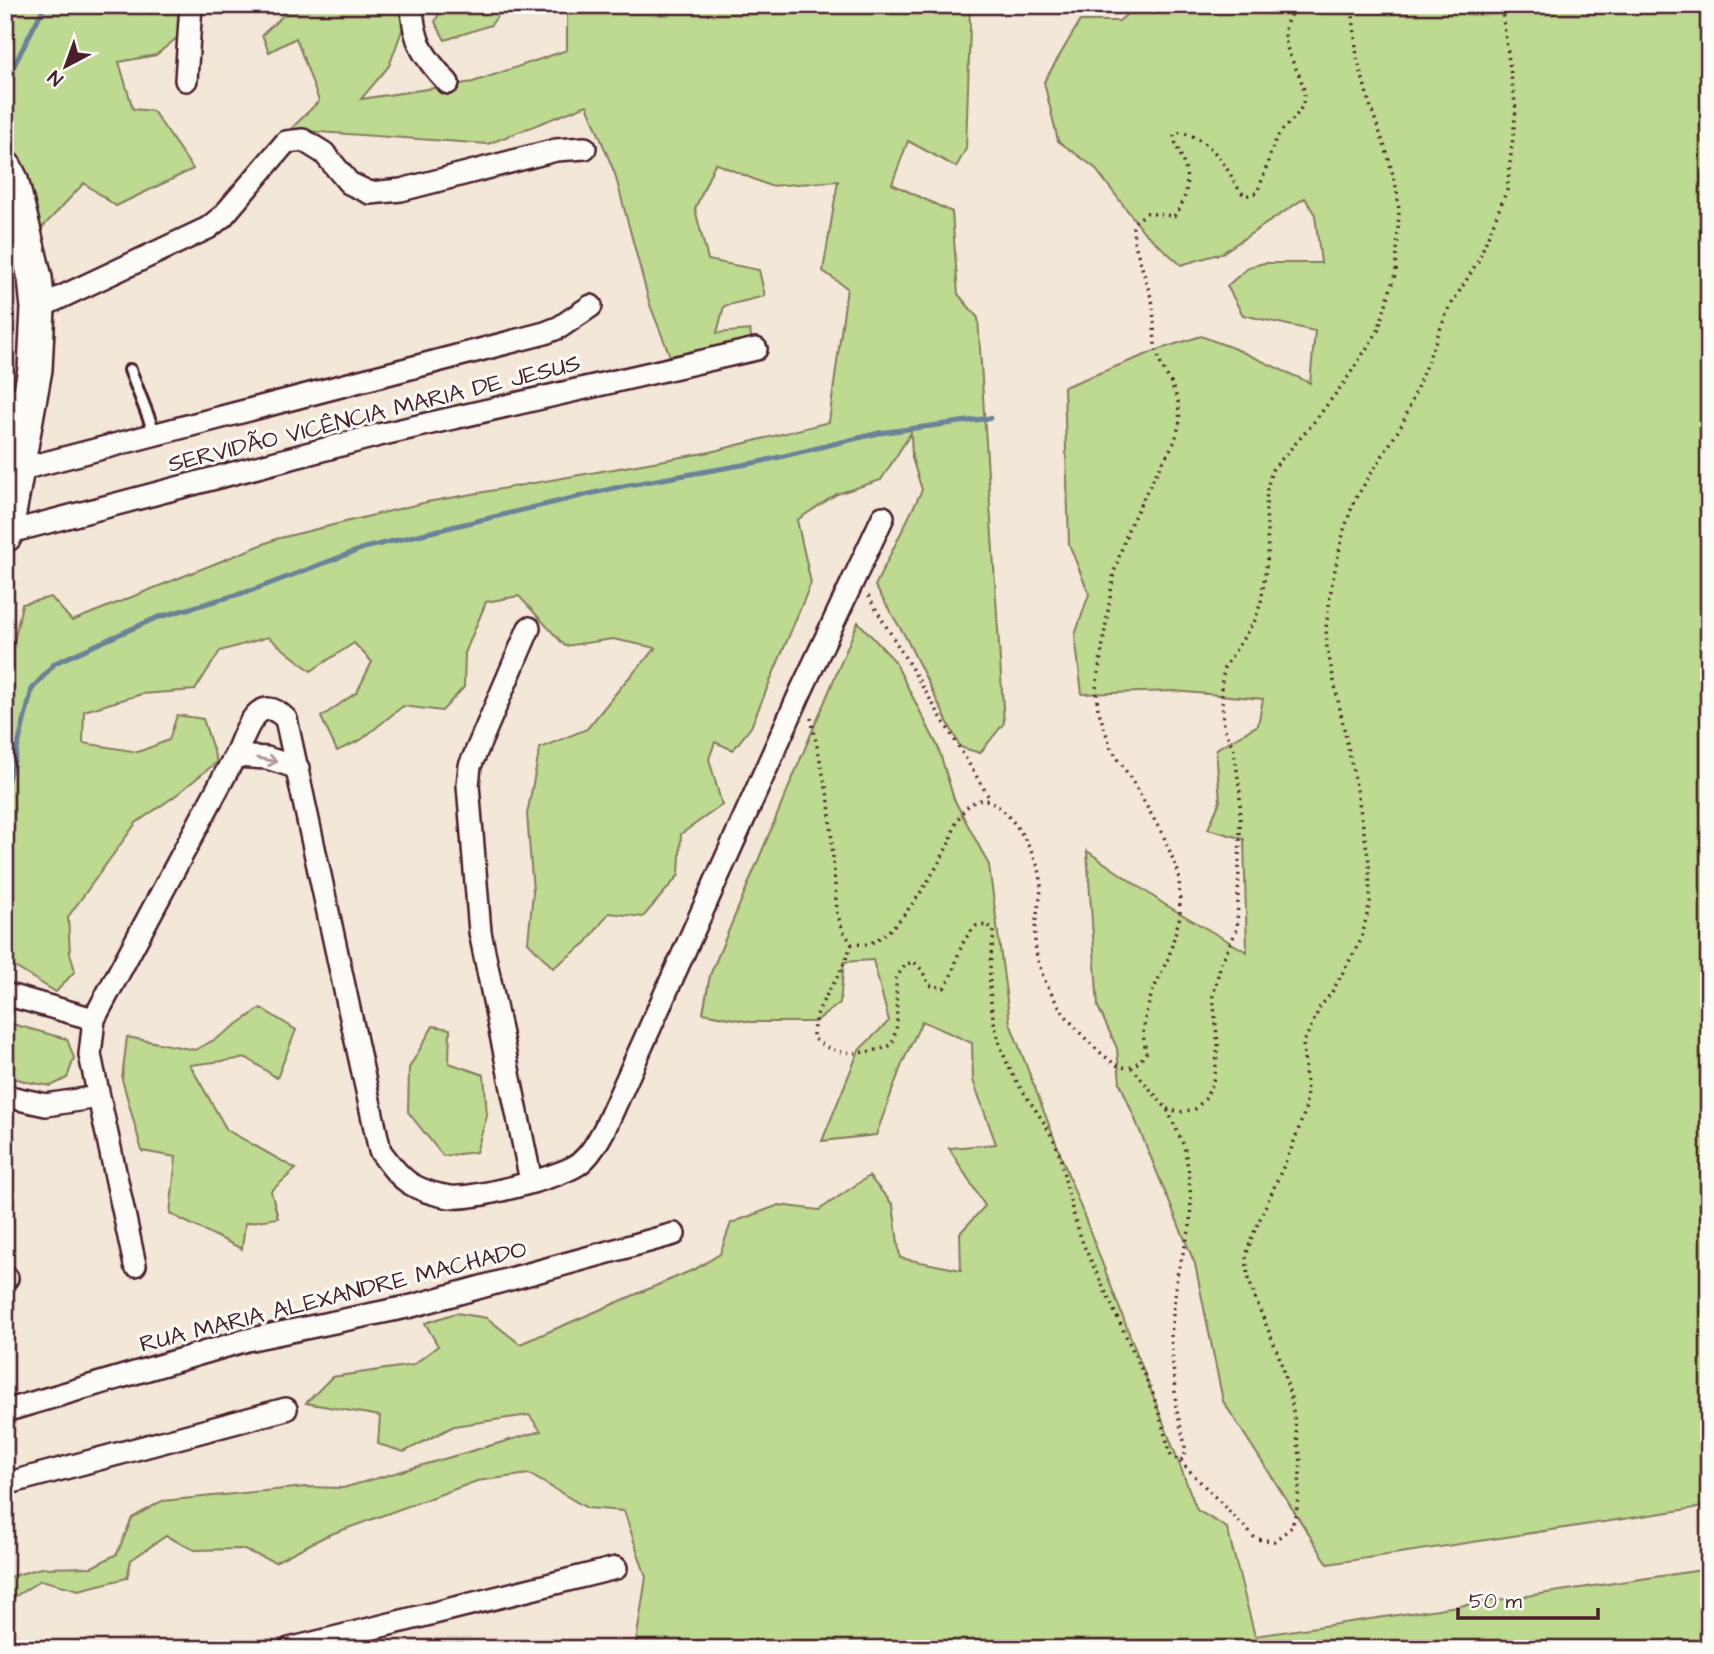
<svg xmlns="http://www.w3.org/2000/svg" width="1714" height="1654" font-family="'Architects Daughter',sans-serif">
<rect width="100%" height="100%" fill="#f3e7d8"/>
<filter id="ink" filterUnits="userSpaceOnUse"><feTurbulence type="fractalNoise" baseFrequency=".0143" numOctaves="2"/><feDisplacementMap in="SourceGraphic" scale="14" xChannelSelector="R" yChannelSelector="G"/><feConvolveMatrix kernelMatrix="1 2 1 2 8 2 1 2 1" color-interpolation-filters="sRGB"/></filter>
<g filter="url(#ink)">
<path fill="#bed990" stroke="#847c5e" stroke-width="2" d="M5,5H183L184,32L156,55L119,62L133,109L153,111L193,169L116,206L84,183L39,231L19,169L5,147Z
M289,5H402L405,22L389,66L361,99L473,82L567,50V5H969L970,26L966,149L956,167L908,141L892,184L952,212L958,294L978,318L1004,723L980,753L960,747L905,636L875,586L922,490L912,458L911,433L881,480L837,494L797,520L811,583L751,727L733,750L715,742L709,759L722,805L681,834L679,875L643,917L609,913L586,943L553,968L528,942L533,892L527,814L540,748L587,729L625,682L656,648L613,639L565,646L519,596L486,602L465,653L464,687L442,711L403,706L361,740L337,751L321,717L357,692L372,662L354,643L311,671L268,637L220,651L195,690L142,694L84,711L83,743L138,752L169,740L177,715L203,719L217,762L175,796L136,823L68,917L70,953L75,971L56,992L5,961V685L22,604L51,597L72,621L276,539L427,502L710,452L829,422L847,288L823,271L838,181L770,186L715,163L695,209L708,260L759,270L765,296L724,306L717,333L750,330L752,342L670,356L650,305L615,174L587,105L488,144L290,130L319,101L296,38L269,52L262,35L290,9Z
M443,5H505L491,25L445,40L435,22Z
M1138,5H1709V1506L1328,1564L1223,1401L1195,1264L1120,1083L1117,1048L1098,1007L1087,851L1164,904L1247,952L1244,839L1208,829L1220,801L1216,749L1258,725L1263,699L1174,691L1082,694L1075,635L1089,594L1069,544L1064,387L1163,348L1201,336L1238,350L1310,383L1315,331L1243,315L1227,286L1249,267L1264,263H1321L1315,215L1305,198L1222,253L1181,265L1144,232L1094,167L1058,141L1044,82L1080,21H1119Z
M858,622L894,660L938,747L954,799L989,865L1010,1023L1197,1510L1227,1528L1255,1636L1709,1569V1649H635L646,1577L624,1511L587,1508L529,1474L477,1481L326,1536L275,1562L241,1549L194,1550L166,1536L131,1560L127,1578L79,1590L41,1580L5,1603V1578L41,1568L92,1567L117,1554L132,1518L162,1501L306,1487L343,1488L541,1431L529,1415L454,1426L404,1452L378,1444L380,1416L306,1403L332,1377L413,1365L438,1346L425,1323L456,1313L487,1318L520,1344L695,1269L720,1254L731,1223L779,1205L819,1210L869,1176L893,1205L900,1258L961,1270L960,1233L985,1206L949,1148L996,1144L973,1080L972,1043L922,1021L902,1064L876,1135L822,1141L859,1050L889,1021L873,960L844,962L840,1003L815,1022H750L703,1013L710,975Z
M261,1008L296,1030L277,1078L247,1058L190,1065L227,1130L296,1169L271,1191L278,1218L245,1223L242,1249L170,1214L176,1157L142,1151L122,1079L127,1037L195,1050L216,1039Z
M5,1022L67,1039L74,1058L67,1078L51,1086L27,1082L5,1075Z
M433,1026L450,1029L449,1063L484,1075L487,1116L476,1152L443,1156L408,1112L409,1068Z"/>
<g fill="none" stroke-linecap="round" stroke-linejoin="round">
<path stroke="#6b8399" stroke-width="5" d="M5,83L45,5
M5,788L15,758L32,689L55,663L156,618L253,590L364,548L623,486L759,462L879,433L990,418"/>
<defs>
<path id="service" d="M130,370L155,434"/>
<path id="minor" d="M412,5C413,42 424,57 448,83
M186,80L191,5
M38,308L208,228L223,216L286,142L303,140L324,153L349,183L370,193L401,190L556,150L585,148
M5,401L31,395
M18,470L545,333L560,327L591,306
M6,533L379,435L756,349
M529,628L470,766L468,785L480,932L531,1181
M235,756L267,758L298,768
M5,994L94,1019
M5,1096L46,1105L98,1097
M135,1265L90,1055L94,1019L235,756C245,734 257,689 286,719L380,1151C389,1163 397,1175 409,1183C420,1190 437,1195 450,1197C471,1200 563,1177 580,1163C591,1154 598,1141 605,1128L801,691L883,517
M5,1278H7
M5,1411L247,1340L412,1306L674,1234
M5,1484L286,1409
M289,1649L616,1568"/>
<path id="primary" d="M5,168L11,180L23,228L35,278L38,308L35,369L5,535"/>
</defs>
<use href="#service" stroke="#4a1f2b" stroke-width="16"/>
<use href="#minor" stroke="#4a1f2b" stroke-width="26"/>
<use href="#primary" stroke="#4a1f2b" stroke-width="38"/>
<path stroke="#4a1f2b" stroke-width="3.5" stroke-dasharray="2 5" stroke-linecap="butt" d="M868,596L990,799
M811,718L829,802L837,913L843,931L852,944C857,944 863,945 868,944C898,934 934,874 947,847C953,836 954,823 962,813C969,803 981,795 993,803C1014,816 1029,844 1038,867C1046,888 1036,908 1035,930C1032,982 1073,1032 1112,1062C1125,1073 1138,1066 1146,1053L1143,1033L1146,1013L1152,993L1169,956L1180,916L1179,874L1164,837L1133,782L1111,748L1098,709L1096,688L1114,572L1129,527L1153,479L1175,441L1180,421L1178,401L1171,383L1161,365L1155,345L1153,304L1134,241L1133,228L1136,221L1147,213L1174,216C1187,201 1190,180 1183,162C1180,152 1175,146 1174,135L1181,132C1202,138 1215,150 1227,169C1234,179 1236,188 1245,196L1256,193C1267,174 1268,151 1280,133C1288,123 1299,116 1303,103C1310,77 1279,55 1286,25C1288,18 1293,11 1295,5
M852,944C848,953 845,962 841,970C829,993 813,1011 813,1037C832,1058 868,1055 892,1045L897,1025L896,978L906,964L914,962L922,970L929,985L944,988C960,965 953,949 976,926L988,925L993,930L994,935C985,982 990,1032 1013,1075C1025,1097 1042,1116 1053,1139C1060,1151 1062,1166 1065,1180C1070,1202 1076,1225 1084,1246L1153,1394L1171,1455L1180,1461L1185,1456V1445L1176,1407L1171,1335L1177,1275L1190,1228L1191,1199L1188,1167L1184,1146L1167,1109L1132,1068
M1167,1109L1180,1112L1195,1109L1206,1098L1215,1075L1218,1045L1213,996L1221,963L1237,929L1240,836V792L1234,750L1224,727L1221,687L1224,668L1255,620L1261,602L1268,554L1266,508L1267,488L1272,470L1310,427L1344,383L1378,331L1396,271L1399,211L1397,191L1388,156L1370,105L1357,58L1352,5
M1180,1461L1256,1539L1274,1541L1292,1527L1297,1508L1301,1462L1291,1398L1279,1356L1255,1298L1248,1276L1246,1257L1251,1239L1292,1147L1305,1111L1307,1092L1303,1044L1320,1007L1332,992L1361,940L1370,902L1369,862L1357,790L1327,648L1326,628L1332,583L1344,530L1354,501L1403,423L1448,310L1478,261L1507,190L1516,110L1501,5"/>
<use href="#service" stroke="#fdfcf7" stroke-width="10"/>
<use href="#minor" stroke="#fdfcf7" stroke-width="21"/>
<use href="#primary" stroke="#fdfcf7" stroke-width="33"/>
</g>
<defs><path id="oneway-shaft" d="M-6 0H5M1.5-3L5.5 0L1.5 3" fill="none" stroke-width="1.6" stroke-linecap="round" stroke-linejoin="round" transform="scale(1.75)"/></defs>
<use stroke="#ac999b" href="#oneway-shaft" transform="translate(267 760) rotate(11)"/>
</g>
<g text-anchor="middle" stroke-width="6" stroke-linejoin="round" paint-order="stroke">
<g font-size="24" fill="#4a1f2b" stroke="#fdfcf7">
<text transform="translate(374 413) rotate(-14)" y="8">SERVIDÃO VICÊNCIA MARIA DE JESUS</text>
<text transform="translate(333 1296) rotate(-14)" y="8">RUA MARIA ALEXANDRE MACHADO</text>
</g>
</g>
<rect width="1714" height="1654" fill="none" stroke="#fdfcf7" stroke-width="28"/>
<rect x="14" y="14" width="1686" height="1626" fill="none" stroke="#4a1f2b" stroke-width="2.5" filter="url(#ink)"/>
<g transform="translate(66 66) rotate(221)" stroke="#fdfcf7" stroke-width="5" paint-order="stroke">
<path d="M0-5L12 26L0 18L-12 26Z" fill="#4a1f2b"/>
<text y="-10" font-size="19" font-weight="bold" text-anchor="middle" fill="#4a1f2b">N</text>
</g>
<path d="M1458 1608v10h140v-10" fill="none" stroke="#4a1f2b" stroke-width="3.5"/>
<text x="1469" y="1608" font-size="21" fill="#4a1f2b" stroke="#fdfcf7" stroke-width="5" paint-order="stroke">50 m</text>
</svg>
